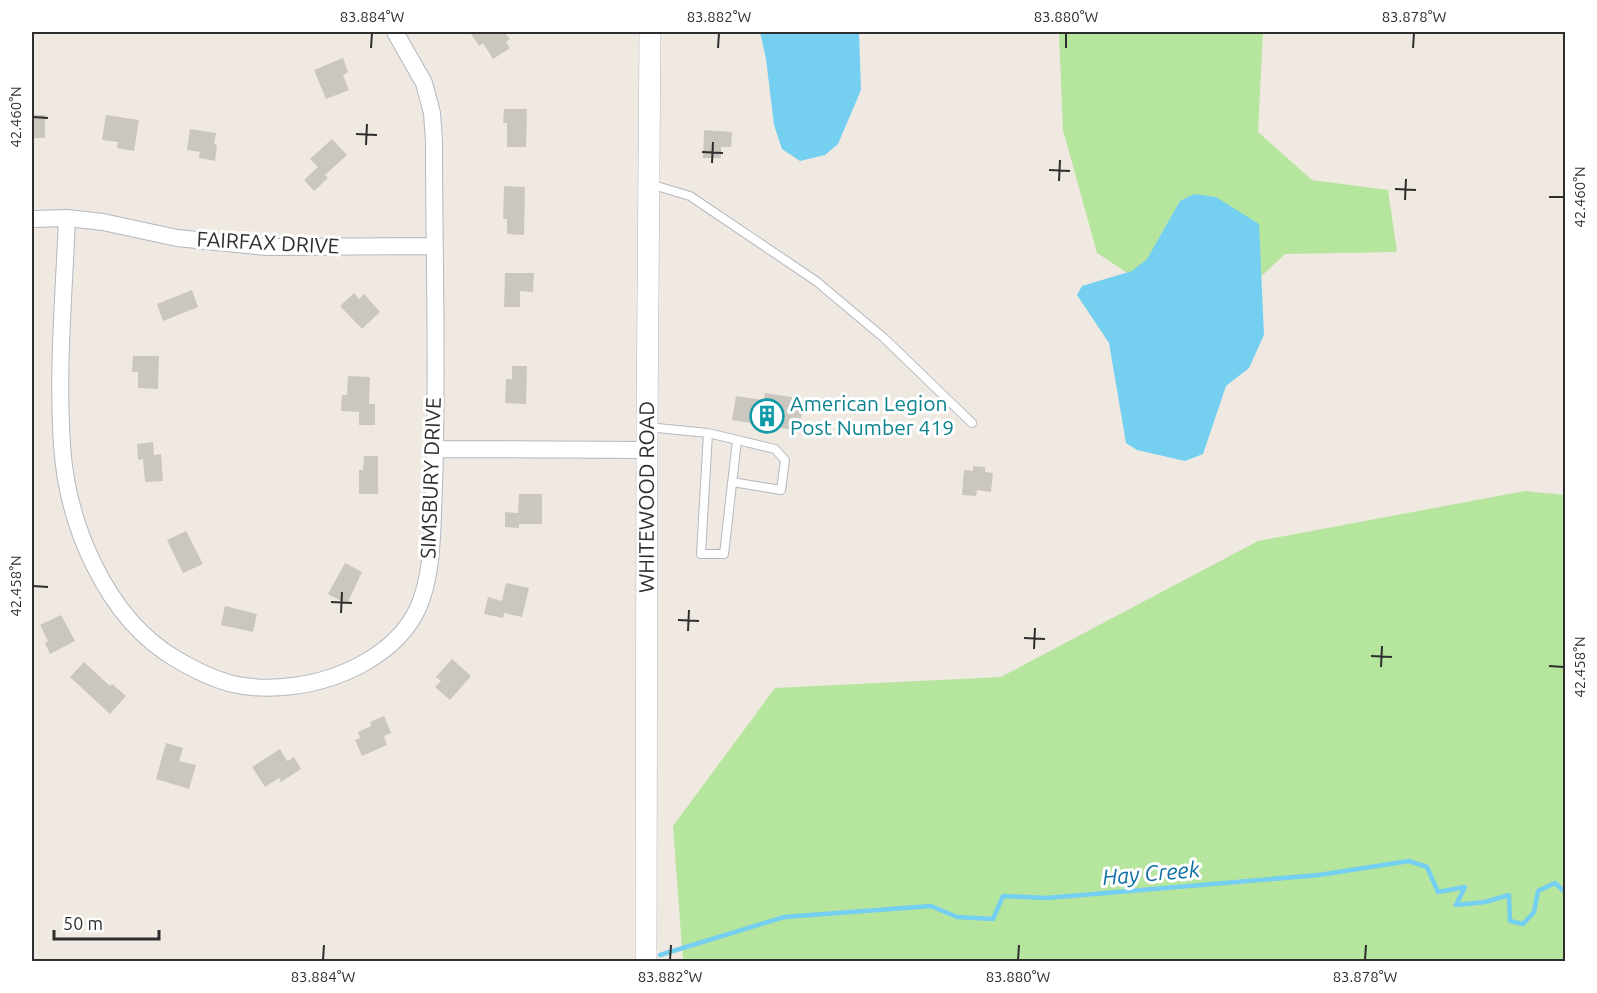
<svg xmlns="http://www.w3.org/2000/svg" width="1597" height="993" font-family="Ubuntu,sans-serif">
<rect width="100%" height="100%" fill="#efe9e1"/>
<path fill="#b6e59e" d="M1059,32H1263L1258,132L1312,180L1388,190L1397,252L1285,254L1208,326L1097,253L1063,130Z
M1525,491L1565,495V961H683L673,826L775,688L1001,677L1258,541Z"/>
<path fill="#75cff0" d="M760,32H859L861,90L838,144L825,155L800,161L782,149L774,125L766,59Z
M1194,194L1216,197L1259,224L1264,335L1249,368L1226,386L1203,454L1185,461L1137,450L1126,443L1109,343L1077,295L1082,286L1132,271L1147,259L1180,201Z"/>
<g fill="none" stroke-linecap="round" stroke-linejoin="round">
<path stroke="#75cff0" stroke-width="4.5" d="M660,955L784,917L931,906L957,917L993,919L1003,896L1046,898L1319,875L1409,861L1427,867L1438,892L1465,887L1456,905L1485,902L1509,895L1510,921L1523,924L1534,912L1538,891L1555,883L1566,893"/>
</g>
<path fill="#cbc7bf" d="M470,32H504L510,39L506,42L510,48L493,59L483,43L479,46Z
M343,58L348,72L343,75L349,90L326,99L314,70Z
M504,109H527L526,147H507V123H503Z
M32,115H45V138H32Z
M106,115L139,120L134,151L117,148L118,142L102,140Z
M190,129L216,133L214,144L217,145L215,161L199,158L200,152L187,150Z
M704,130L732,132L731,147H721V158H703Z
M332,139L347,155L325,175L328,178L314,191L304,180L318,167L310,159Z
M504,186L525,187L524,235L507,234V219H503Z
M505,273H534L533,292L520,291V307H504Z
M192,290L198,307L163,321L157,304Z
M354,293L359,299L364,294L380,312L362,329L340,306Z
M133,356H159L158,389L138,388V372H132Z
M512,366H527L526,404L505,403L506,379H512Z
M348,376L370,377L369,404H375V425H359V412L341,411L342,395H347Z
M765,393L797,398L796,404L803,405L799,431L732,420L736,396L764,400Z
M153,442L154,455L161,454L163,481L145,482L143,459L138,460L137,444Z
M364,456H378V494H359V470H363Z
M973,466L985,467V472L993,473L991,492L977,490L976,496L962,495L964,470L973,471Z
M519,494H542V524H519V528L505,527V512L518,513Z
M186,531L203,564L183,573L167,540Z
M345,563L362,572L347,604L328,594Z
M506,583L529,588L522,617L504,613L503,618L484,614L488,597L502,601Z
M225,606L257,614L253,632L221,625Z
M61,615L75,641L50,654L45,643L48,641L40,625Z
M452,659L471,676L450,700L435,687L441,681L436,677Z
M84,662L110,686L112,684L126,696L110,714L70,677Z
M384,716L391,733L384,736L387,745L362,756L355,740L360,738L358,732L371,726L370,722Z
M166,743L183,748L179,761L196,765L189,789L156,779Z
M280,749L287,761L294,757L301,769L281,782L279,778L265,787L252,767Z"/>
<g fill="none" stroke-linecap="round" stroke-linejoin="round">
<defs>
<path id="service" d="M650,184L690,196L816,281L884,338L972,423
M647,427L708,433L775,449L785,460L781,490L732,482
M708,433L701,554H724L737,440"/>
<path id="minor" d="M67,218C64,293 57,370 62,445C67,524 106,618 176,659C217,683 245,692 293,686C341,680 397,654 418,608C434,573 432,524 434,486C438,372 434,256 434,142L432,113L424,83L395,32
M32,219L67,218L103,222L177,238L266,247L434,246
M435,449L647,450"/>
<g id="tertiary">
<path id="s1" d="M646,962L647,427L650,32"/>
</g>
</defs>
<use href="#service" stroke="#b4b7c1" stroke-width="10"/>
<use href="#minor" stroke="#b4b7c1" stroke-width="18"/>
<use href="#tertiary" stroke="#b4b7c1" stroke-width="22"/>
<use href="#service" stroke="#fff" stroke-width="8"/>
<use href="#minor" stroke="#fff" stroke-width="16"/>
<use href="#tertiary" stroke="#fff" stroke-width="21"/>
</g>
<path fill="none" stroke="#2e2e2e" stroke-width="2" d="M371,48L372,33M718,48L719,33M1066,48V33M1413,48L1414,33M33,117L48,118M356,134L377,135M366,145L367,124M702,152L723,153M712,163L713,142M1049,170L1070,171M1059,181L1060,160M1395,189L1416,190M1549,197H1564M1405,200L1406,179M33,586L48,587M331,602L352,603M341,613L342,592M678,620L699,621M688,631L689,610M1024,638L1045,639M1034,649L1035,628M1371,656L1392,657M1549,666L1564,667M1381,667L1382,646M323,960L324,945M670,960L671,945M1018,960L1019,945M1365,960L1366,945"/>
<defs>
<symbol id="building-ring" viewBox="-11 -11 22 22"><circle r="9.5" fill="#fff" stroke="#0f9aa8" stroke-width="1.5"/><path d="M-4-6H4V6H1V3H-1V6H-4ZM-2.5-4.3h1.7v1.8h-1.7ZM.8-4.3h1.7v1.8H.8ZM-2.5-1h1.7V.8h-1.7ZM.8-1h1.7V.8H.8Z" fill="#0f9aa8"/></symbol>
</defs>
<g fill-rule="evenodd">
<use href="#building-ring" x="748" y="397" width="38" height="38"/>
</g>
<g text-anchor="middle" stroke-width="6" stroke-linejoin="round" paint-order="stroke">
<g font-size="21" fill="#2e2e2e" stroke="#fff">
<text transform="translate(268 243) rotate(3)" y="7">FAIRFAX DRIVE</text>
<text transform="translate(431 478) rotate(-88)" y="7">SIMSBURY DRIVE</text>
<text dy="7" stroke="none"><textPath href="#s1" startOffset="465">WHITEWOOD ROAD</textPath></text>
</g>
<g font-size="21" fill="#0d838f" stroke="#fff" text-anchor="start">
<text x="790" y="411">American Legion<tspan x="790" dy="24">Post Number 419</tspan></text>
</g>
<g font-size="22" font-style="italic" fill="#0d6fa3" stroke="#fff">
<text transform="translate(1151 873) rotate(-5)" y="8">Hay Creek</text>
</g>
</g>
<rect width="1597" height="993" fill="none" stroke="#ffffff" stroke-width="66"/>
<path d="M54 930v9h105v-9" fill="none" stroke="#2e2e2e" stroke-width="3"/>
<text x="63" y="930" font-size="18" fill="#2e2e2e" stroke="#ffffff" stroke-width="4.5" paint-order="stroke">50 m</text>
<rect x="33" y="33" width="1531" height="927" fill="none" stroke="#2e2e2e" stroke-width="2"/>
<g font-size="15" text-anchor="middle" fill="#2e2e2e">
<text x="372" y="22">83.884°W</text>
<text x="719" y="22">83.882°W</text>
<text x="1066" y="22">83.880°W</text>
<text x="1414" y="22">83.878°W</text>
<text transform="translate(16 117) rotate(-90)" y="5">42.460°N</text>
<text transform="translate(1580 197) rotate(-90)" y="5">42.460°N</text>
<text transform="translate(16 586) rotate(-90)" y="5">42.458°N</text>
<text transform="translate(1580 667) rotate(-90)" y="5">42.458°N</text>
<text x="323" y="982">83.884°W</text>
<text x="670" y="982">83.882°W</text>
<text x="1018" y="982">83.880°W</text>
<text x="1365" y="982">83.878°W</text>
</g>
</svg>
